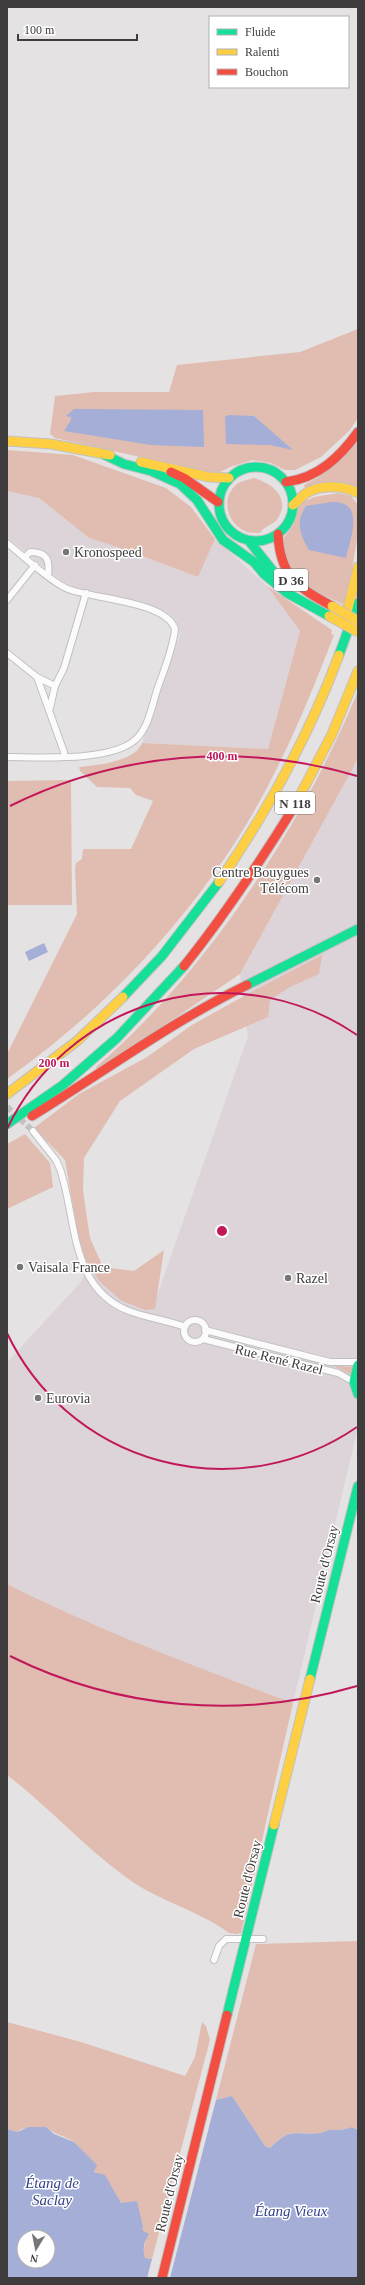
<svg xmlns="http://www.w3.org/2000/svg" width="365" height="2285" font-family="Georgia,serif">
<rect width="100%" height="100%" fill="#e5e2e4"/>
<path fill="#dcd4d9" d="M7,491L39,498L89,538L126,550L198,577L215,539L267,586L300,631L268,749L142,743L180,635L176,620L166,611L130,599L77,588L63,582L7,537Z
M358,751V1427L293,1703L145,1648L71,1616L7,1584V1362L80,1283L90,1266L157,1296L248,1036L240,974L353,768Z"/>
<path fill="#e0bdb0" d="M358,329V418L349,431L321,457L295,470H285L271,463L252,460L230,467L216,474L55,438L50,434L55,396L94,392H169L177,365L300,352Z
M358,437V487L305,489L304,485L319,477Z
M7,450L73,455L166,488L191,507L215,539L198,577L126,550L89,538L39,498L7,491Z
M254,478C271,483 291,497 278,518C275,524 264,526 260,533C255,533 249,533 245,531C228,524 221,500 234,487C239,481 247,480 254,478Z
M338,493L351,496L358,505V533L346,606L305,586L293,575L284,556L283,539L294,524L298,508L303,502L314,497Z
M267,586L332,630L331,634L334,635C309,700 282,765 246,825C185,925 103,1011 7,1079V1054L77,914L75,869L76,863L82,859L83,849H131L153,801L136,795L130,788L97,787L80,771L79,767C97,765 135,762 142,743L268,749L300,631Z
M358,691V756L353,768L240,974L97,1071L96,1067C205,975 304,823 358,691Z
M71,780L72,905H7V781Z
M322,955L319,974L290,987L270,1000L268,1017L194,1049L120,1101L84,1158L83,1191L90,1238L103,1267L134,1271L164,1250L155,1309L145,1310L122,1301L100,1282L86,1261L78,1235L65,1160L34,1128L79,1094L147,1057L192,1025L253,991Z
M25,1134L50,1163L53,1187L7,1209V1144Z
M334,1366L353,1367L350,1374Z
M7,1584C100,1631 196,1667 293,1703L241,1933L236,1934L229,1933C198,1910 158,1901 127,1878C84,1847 49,1807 7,1775Z
M358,1941V2130L351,2127C343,2131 338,2129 330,2130C327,2130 324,2132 321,2133C296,2136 291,2126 270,2148L265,2146L232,2096L216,2100L256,1944Z
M7,2022L81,2042L185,2076L195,2057L202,2022L206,2026L210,2040L152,2259L145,2258L143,2252L146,2239L142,2231L121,2203L105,2176C87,2173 87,2153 74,2142C66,2136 55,2135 46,2127L21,2129L17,2132L7,2129Z"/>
<path fill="#a4aed7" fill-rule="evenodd" d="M74,409L203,410L204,447L151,445L64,431L71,420V417L66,416Z
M229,415L254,416L293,450L270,445L226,444L225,417Z
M332,502C365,501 351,536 346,558L309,550C300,535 295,522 306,506Z
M44,943L48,952L29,961L25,952Z
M232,2096L265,2146L270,2148C292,2126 294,2136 321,2133C324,2132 327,2130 330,2130C338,2129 343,2131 351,2127L358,2130V2278H170L216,2100Z
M29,2127H46L54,2134L74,2142L97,2165L94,2172L105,2175L121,2203L137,2201L143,2227L142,2230L149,2234C144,2241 142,2250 145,2258L152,2259L147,2278H7V2129L17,2132ZM24,2237H48V2261H24Z"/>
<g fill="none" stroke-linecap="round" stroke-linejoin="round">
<path stroke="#c4c1c3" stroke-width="6" stroke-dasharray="6 3" stroke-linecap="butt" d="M7,1107L33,1131"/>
<defs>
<path id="street" d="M7,543C22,555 52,583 68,589C93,599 166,601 175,629C173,649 164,670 157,690C152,706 148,729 135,740C110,762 39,757 7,757
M25,557L30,552C47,552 50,560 48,575
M7,600L35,565
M7,653L37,677L55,686L50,708
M37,677L64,752V757
M55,686L64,668L86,593
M33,1131L56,1160L60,1169C77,1218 69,1288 129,1311C147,1318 167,1320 185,1327
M184 1331a11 11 0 1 1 22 0a11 11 0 1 1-22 0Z
M205,1330L330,1362H358
M203,1339L338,1373L354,1382
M214,1960L219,1946L226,1939H263"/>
<path id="fast" d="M103,454L124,464L151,471L180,484L197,500L223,540L254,562L264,574L287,593L329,616
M219 504a37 37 0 1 1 74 0a37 37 0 1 1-74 0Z
M249,541L281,581
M339,655L358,603
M247,985L358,929
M123,997L162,956L219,882
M7,1124L63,1085L117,1038L184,966
M358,1365L354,1382L358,1394
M310,1679L358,1486
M227,2015L274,1825"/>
<path id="slow" d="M7,441L51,444L110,455
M141,462L209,477L229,478
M293,505C297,502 301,497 305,494C320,484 343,485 358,493
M345,621L358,567
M294,807L332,734L358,671
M219,882C268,810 309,736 339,655
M7,1094L77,1041L123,997
M274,1825L310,1679"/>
<path id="jam" d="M171,472L184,478L218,502
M286,482C318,478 340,457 358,432
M278,534C280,576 297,587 332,606
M184,966C225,915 260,862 294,807
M32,1116C104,1072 171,1022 247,985
M162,2278L227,2015"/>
</defs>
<use href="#street" stroke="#c2c0c2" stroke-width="8"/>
<use href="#fast" stroke="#c2c0c2" stroke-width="11"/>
<use href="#slow" stroke="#c2c0c2" stroke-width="11"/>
<use href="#jam" stroke="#c2c0c2" stroke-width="11"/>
<use href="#street" stroke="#fbfbfb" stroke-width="6"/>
<use href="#fast" stroke="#16e098" stroke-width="9"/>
<use href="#slow" stroke="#ffcf43" stroke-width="9"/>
<use href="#jam" stroke="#f24e42" stroke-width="9"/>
<defs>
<path id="slow-bridge" d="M332,606L358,621
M329,616L358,632"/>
</defs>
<use href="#slow-bridge" stroke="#c2c0c2" stroke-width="11" stroke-linecap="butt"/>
<use href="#slow-bridge" stroke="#ffcf43" stroke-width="9"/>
</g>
<g fill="none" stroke="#c2185b" stroke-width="2">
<path d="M357 1427A238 238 0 0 1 7 1333M7 1129A238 238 0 0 1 357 1035"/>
<path d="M357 1686A475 475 0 0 1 10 1656M10 806A475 475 0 0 1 357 776"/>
</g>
<g fill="#787677" stroke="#fff" stroke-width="1.5">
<circle cx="66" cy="552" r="4"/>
<circle cx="317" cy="880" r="4"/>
<circle cx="20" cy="1267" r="4"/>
<circle cx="288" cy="1278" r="4"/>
<circle cx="38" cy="1398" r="4"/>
</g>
<g text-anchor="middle" stroke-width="3" stroke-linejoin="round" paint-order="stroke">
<g fill="#fff" stroke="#787677" stroke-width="1">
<rect x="274" y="569" width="34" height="22" rx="3"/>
<rect x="275" y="792" width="40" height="22" rx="3"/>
</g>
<g font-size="13" font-weight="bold" fill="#3e3c3d">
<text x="291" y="585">D 36</text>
<text x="295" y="808">N 118</text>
</g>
<g font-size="14" fill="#3e3c3d" stroke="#fff" text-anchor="start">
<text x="74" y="557">Kronospeed</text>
<text x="309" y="877" text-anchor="end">Centre Bouygues<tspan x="309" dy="16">Télécom</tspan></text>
<text x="28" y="1272">Vaisala France</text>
<text x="296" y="1283">Razel</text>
<text x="46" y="1403">Eurovia</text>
</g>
<g font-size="14" fill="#3e3c3d" stroke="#fff">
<text transform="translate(279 1359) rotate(14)" y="5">Rue René Razel</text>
<text transform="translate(324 1564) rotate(-76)" y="5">Route d'Orsay</text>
<text transform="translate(247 1879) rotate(-76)" y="5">Route d'Orsay</text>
<text transform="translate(169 2193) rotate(-76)" y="5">Route d'Orsay</text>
</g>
<g font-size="15" font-style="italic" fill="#37438a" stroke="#fff">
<text x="52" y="2188">Étang de<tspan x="52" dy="17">Saclay</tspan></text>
<text x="291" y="2216">Étang Vieux</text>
</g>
</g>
<circle cx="222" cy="1231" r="6" fill="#c2185b" stroke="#fff" stroke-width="2"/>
<g font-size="12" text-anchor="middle" font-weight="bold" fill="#c2185b" stroke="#fff" stroke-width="3" stroke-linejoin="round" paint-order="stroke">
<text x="222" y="760">400 m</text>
<text x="54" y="1067">200 m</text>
</g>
<rect width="365" height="2285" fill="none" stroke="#3e3c3d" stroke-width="16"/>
<rect x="209" y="16" width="140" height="72" fill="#ffffff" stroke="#b2b1b1"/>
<rect x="217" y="29" width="20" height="6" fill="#16e098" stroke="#b2b1b1"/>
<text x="245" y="36" font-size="12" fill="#3e3c3d">Fluide</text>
<rect x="217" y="49" width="20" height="6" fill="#ffcf43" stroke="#b2b1b1"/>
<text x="245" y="56" font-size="12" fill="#3e3c3d">Ralenti</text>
<rect x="217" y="69" width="20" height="6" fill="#f24e42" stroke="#b2b1b1"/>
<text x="245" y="76" font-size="12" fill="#3e3c3d">Bouchon</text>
<g transform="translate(36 2249) rotate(190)"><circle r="19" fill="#ffffff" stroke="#b2b1b1"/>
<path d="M0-3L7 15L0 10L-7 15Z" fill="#787677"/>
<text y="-6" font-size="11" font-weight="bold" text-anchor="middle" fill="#3e3c3d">N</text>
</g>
<path d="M18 34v6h119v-6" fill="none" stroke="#3e3c3d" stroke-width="2"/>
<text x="24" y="34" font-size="12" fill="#3e3c3d" stroke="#ffffff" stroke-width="3" paint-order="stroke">100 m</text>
</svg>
